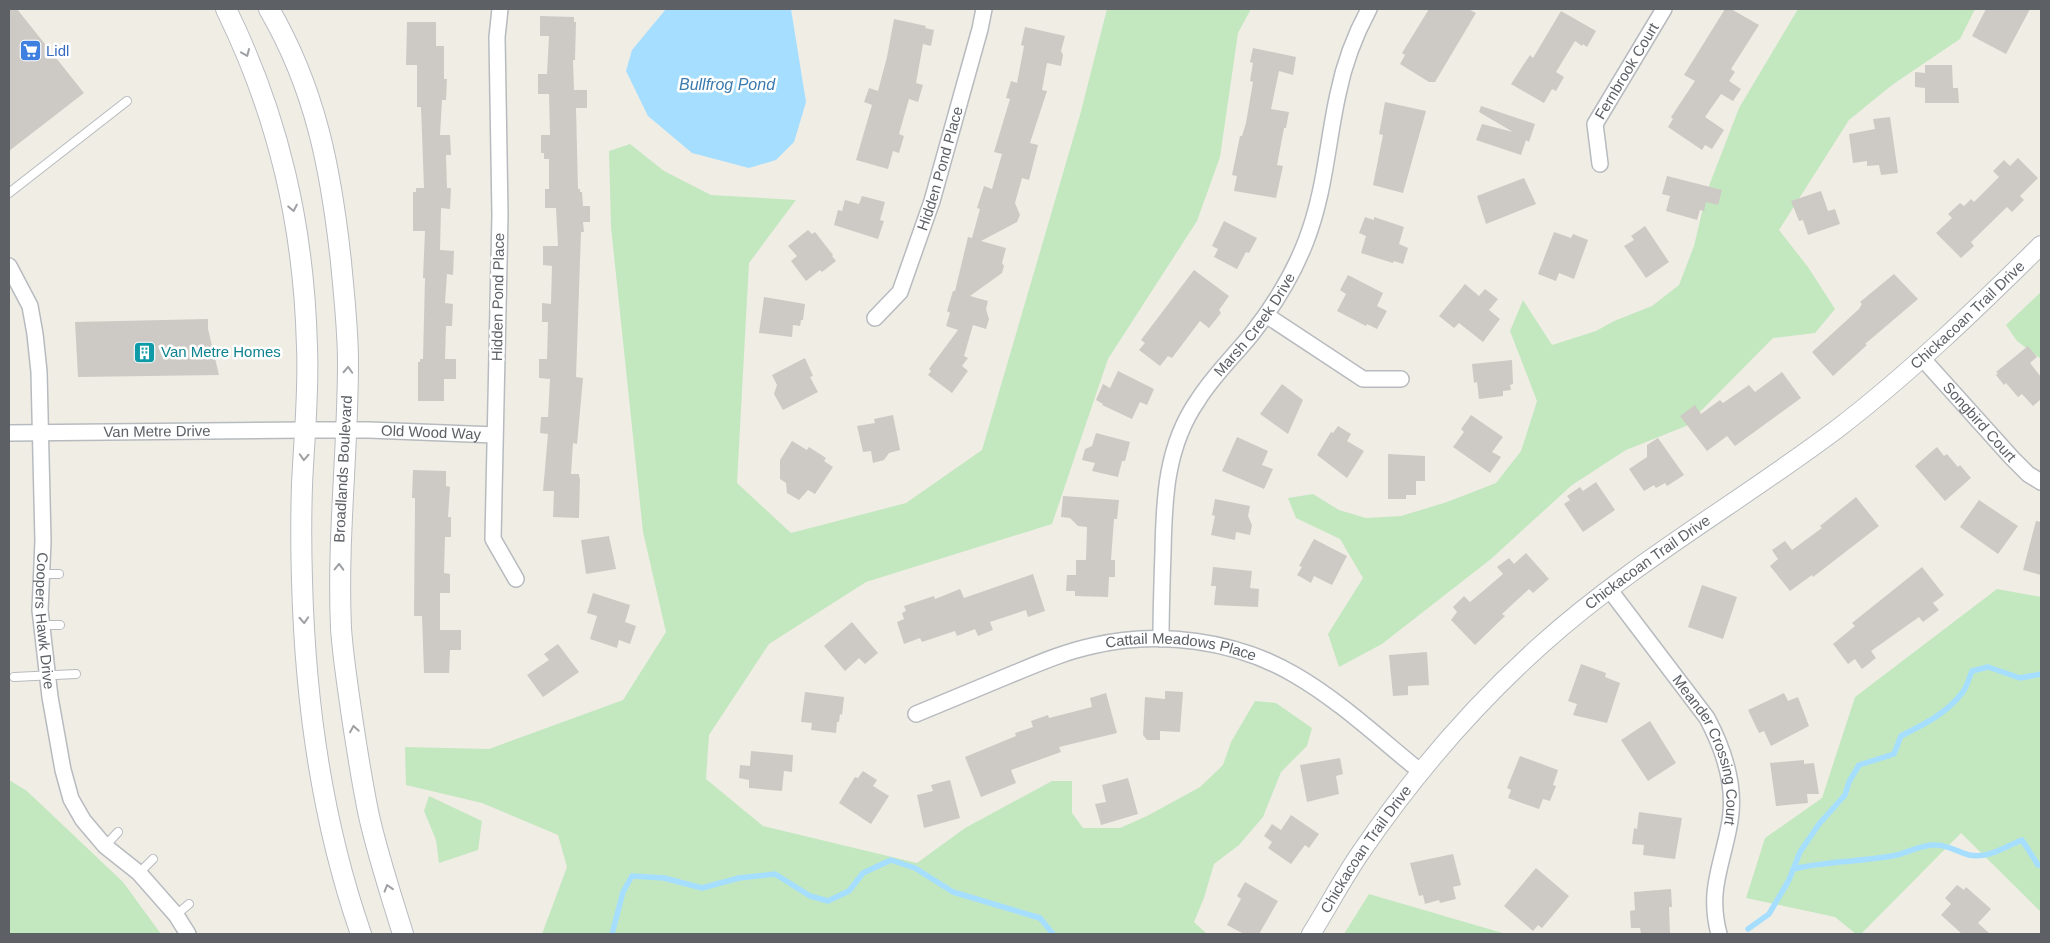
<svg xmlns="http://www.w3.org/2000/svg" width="2050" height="943" font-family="Helvetica,sans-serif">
<rect width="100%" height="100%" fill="#f0ede5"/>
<path fill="#c3e8c0" d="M1107,9H1251L1238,33L1220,157L1197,221L1108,359L1052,524L866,582L769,644L709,735L706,779L763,826L917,863L965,828L1052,781H1072V813L1083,828H1120L1147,816L1200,787L1223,765L1231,742L1255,701L1276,703L1312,728L1307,746L1281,772L1263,817L1239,845L1214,864L1204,898L1194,922L1207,934H542L567,867L558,835L482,803L406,785L405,747L489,749L623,700L666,632L643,532L611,227L609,151L630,144L664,171L711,195L796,200L749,263L737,483L791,533L906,503L982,450L1080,115Z
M1798,9H1975L1960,39L1892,85L1849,120L1779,230L1808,267L1835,309L1815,333L1773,338L1686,426L1626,450L1572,485L1491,559L1382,644L1339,667L1328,634L1363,578L1340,539L1296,518L1288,498L1313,494L1339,510L1366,518L1401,516L1447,502L1496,483L1521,451L1537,401L1510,331L1523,300L1552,345L1596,331L1614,321L1652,306L1679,285L1694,246L1707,191L1739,108Z
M2041,292V359L2017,341L2006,325Z
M1997,589L2041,597V912L1961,833L1861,934H1856L1835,917L1746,898L1765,838L1822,798L1855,697Z
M9,780L27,791L123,882L161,934H9Z
M429,796L482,821L478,850L439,863L436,840L424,811Z
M1369,894L1506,934H1344Z"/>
<path fill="#a6deff" d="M666,9H791L806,102L794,142L776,160L749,168L692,153L648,116L626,71L632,50Z"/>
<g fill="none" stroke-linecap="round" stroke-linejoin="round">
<path stroke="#a6deff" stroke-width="5.5" d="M1793,869C1825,861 1859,862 1892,856C1907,854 1920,844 1936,845C1947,845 1958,852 1969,855C1989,859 2004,847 2022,840L2038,865H2041
M1748,929L1769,914L1789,880L1800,852L1819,824L1845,795L1849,782L1859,765L1894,754L1901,736C1923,725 1947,713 1962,693C1967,687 1969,678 1972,671L1988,667L2020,678L2041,674
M612,934L623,892L632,876L664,878L702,888L739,878L775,874L810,896L828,901L849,891L863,873L891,860L915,868L953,892L1040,918L1053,934"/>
</g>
<path fill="#cdc9c4" d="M9,9H17L84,93L9,151Z
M1429,9H1468L1476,13L1435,82H1429L1400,64L1405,55L1402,53Z
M1725,9H1731L1759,25L1731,69L1735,72L1729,81L1741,89L1733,101L1721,94L1705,117L1724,130L1712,149L1705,145L1702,150L1668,127L1673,119L1671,117L1695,81L1684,75Z
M1986,9H2030L2006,54L1972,36Z
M1561,11L1596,31L1587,47L1583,44L1582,46L1575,41L1556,72L1564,77L1556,91L1552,89L1544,103L1511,84L1530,55L1533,58Z
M540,16L574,17V22H576L575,60H573L574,90H587V108H576L578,189H580V192H582L583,206H590V222H583L584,232H581L576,377L583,378L577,444L573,443L571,474H579V478L580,477L579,518L553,517L554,491H543L548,434L540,433L541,417H548L550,379L539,378V359H547L548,322H542V303L551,304L552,266L543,265V246H558L556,208H545V189H549V159H544V153H541V135H550L549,94H538V74H547L549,36H540Z
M894,19L926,26L925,28L934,30L931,46L923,44L916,83L923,85L918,102L909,99L899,134L904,136L899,153L893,151L888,169L856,160L872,105L864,102L869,88L878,91L887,57Z
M407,22H436V46H444V79H447L446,100H442L440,135H450L451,155H446L447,188H451L450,209L441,208L440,250L454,251L453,275L447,274L445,303L453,304L452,326H446L445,359H456V379H444V401H418V362H420V359H423L425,278H423L425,231H413V192H416V188H424L421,107H417V65H406Z
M1025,27L1065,36L1061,51L1063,55L1061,66L1047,63L1042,90L1047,91L1030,143L1038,145L1029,180L1022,178L1015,203L1020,215L1017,222L981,241L1006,248L1002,263L1004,266L1002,273L970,296L988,301L986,309L989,319L986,329L973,325L964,356L968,358L962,366L968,371L952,393L928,375L931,371L929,369L958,330L946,326L950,313L947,311L953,291H955L968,237L972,238L980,209L977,208L984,186L992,189L1002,154L994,152L1010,99L1006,98L1011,81L1017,83L1024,46L1021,45Z
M1253,48L1296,57L1293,75L1279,71L1271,109L1289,112L1286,128H1284L1277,165L1283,166L1276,198L1234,191L1237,176L1232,175L1240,136H1242L1246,123L1253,82L1250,81L1253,63L1250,62Z
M1925,65H1952L1953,88H1958L1959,103H1925V88L1915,87V72L1925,73Z
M1385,102L1426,111L1403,193L1373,185L1383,135L1379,134Z
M1481,106L1535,124L1529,142L1526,140L1521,155L1476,140L1482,124L1513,132L1479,112Z
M1890,117L1898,173L1881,175L1879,165L1867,166V161L1853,163L1849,134L1875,129L1873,119Z
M2018,158L2038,178L2020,196L2024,200L2012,212L2007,207L1971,242L1974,246L1961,258L1936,233L1952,218L1948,214L1960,203L1964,206L1971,199L1974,202L1999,177L1993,171L2004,160L2010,166Z
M1667,176L1722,190L1718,205L1706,202L1704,211L1700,210L1697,220L1666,211L1670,196L1662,194Z
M1524,178L1536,204L1486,224L1477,196Z
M1821,191L1828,211L1835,209L1840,224L1808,235L1803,220L1799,221L1791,201Z
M862,196L885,202L880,220L884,221L878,239L834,225L838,210L842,211L845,200L859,204Z
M1365,217L1374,220V217L1404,227L1399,244L1408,248L1403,264L1394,261L1393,263L1361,253L1366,236L1359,233Z
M1224,221L1257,238L1249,253L1246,252L1237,269L1214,257L1218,249L1212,246Z
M1645,226L1669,262L1646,278L1624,246L1634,240L1631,236Z
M808,230L812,234L815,232L833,255L832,256L836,261L822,272L820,270L806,281L791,261L797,256L788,246Z
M1554,232L1571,238L1573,234L1588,240L1574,279L1559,273L1556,281L1538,274Z
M1194,270L1229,296L1219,310L1221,313L1209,328L1200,321L1172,358L1168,356L1160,366L1139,350L1145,343L1141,340Z
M1894,274L1918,299L1865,344L1867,345L1833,376L1812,352L1859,309L1862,304L1860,302Z
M1348,275L1383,293L1377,306L1387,311L1377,329L1367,324L1366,326L1337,311L1346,294L1340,290Z
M1465,284L1479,296L1485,289L1498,299L1489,310L1500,319L1483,342L1459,323L1454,328L1439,316Z
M764,297L805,304L803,320H801L800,326L793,325L792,337L759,333Z
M208,319V329L219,375L78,377L75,322Z
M2028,346L2037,357L2030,363L2041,377V399L2033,406L2022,394L2018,397L2006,383L2004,385L1996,375L1998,373L1996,372Z
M805,358L813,376L810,377L818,392L783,410L774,394L777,385L772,375Z
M1512,360L1513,384L1510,385L1511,390L1503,391V396L1479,399L1477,382L1474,383L1472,364Z
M1118,371L1154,389L1147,405L1140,402L1132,419L1102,405L1103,404L1096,400L1103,384L1110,388Z
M1782,372L1801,398L1735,446L1727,436L1707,451L1680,416L1695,405L1701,414L1720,400L1723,403L1749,385L1755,392Z
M1282,384L1303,400L1288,434L1260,414Z
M893,415L900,450L889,453L884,460L873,463L871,451L863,452L857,426L875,423L874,419Z
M1471,415L1503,437L1492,452L1501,457L1490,473L1453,447L1464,432L1461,429Z
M1338,426L1351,434L1347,441L1364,451L1347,478L1317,455L1331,432L1333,433Z
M1096,433L1130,442L1125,461H1122L1118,477L1092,471L1095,463L1082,460L1085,449L1092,446Z
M1237,437L1268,451L1262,465L1273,469L1264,489L1222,471Z
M1658,438L1684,475L1667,486L1665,483L1656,488L1654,485L1644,491L1629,469L1647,457V445Z
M792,441L807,450L809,447L826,458L824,461L833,467L815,494L808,490L799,500L787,493L786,483L780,479V460Z
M1937,447L1944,456L1947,454L1958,467L1960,465L1971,478L1945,501L1915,466Z
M1388,454L1425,456V481H1416V495H1406V499H1388Z
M413,470L446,471V486L450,487L448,517H451V537H445L444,573L450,574V593H440V630H461V650H450L449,673H424L422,616H414L415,505V498H412Z
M1596,482L1615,510L1583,532L1564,504L1570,500L1567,496L1580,487L1583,491Z
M1063,496L1119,500L1117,519H1114L1111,560H1115V577H1109L1108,597L1075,596V591H1066L1067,575H1076V560H1086L1087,527L1078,526L1070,518L1061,517Z
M1856,497L1879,526L1813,577L1812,575L1790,591L1770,566L1778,559L1772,550L1785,541L1792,550L1822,528L1820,526Z
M1215,499L1250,506L1248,516L1252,525L1250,535L1236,532L1235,540L1211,535L1215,516L1212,515Z
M1979,500L2018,526L1998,554L1960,527Z
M2036,521L2041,522V575L2023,570Z
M609,536L616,569L586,574L581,540Z
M1314,539L1347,556L1332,585L1314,576L1311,583L1297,575L1302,567L1299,566Z
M1526,553L1549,579L1533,593L1529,589L1502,614L1505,616L1475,645L1451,620L1457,612L1453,607L1464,596L1470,602L1482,592L1503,574L1497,567L1509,558L1514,564Z
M1213,567L1252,571L1250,588L1259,589L1258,607L1214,605L1216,586H1211Z
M1922,567L1944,595L1933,603L1939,610L1923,622L1919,617L1871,651L1876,658L1862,669L1855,659L1848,664L1833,644L1855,626L1852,623Z
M1033,574L1045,611L1028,617L1026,610L990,622L993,630L978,636L975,629L957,636L955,631L922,642L920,638L904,644L897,622L904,619L902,613L906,611L904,606L934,596L935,599L960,589L964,598Z
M1702,585L1737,597L1723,639L1688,627Z
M593,593L630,605L625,622L636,626L630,644L619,640L617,648L590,639L597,616L587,613Z
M852,622L878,653L865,664L859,658L845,671L824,646Z
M558,644L579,672L543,697L527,675L549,660L544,654Z
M1427,652L1429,685L1408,686V695L1393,696L1389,655Z
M1581,664L1606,673L1605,677L1620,683L1607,723L1573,715L1577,704L1568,701Z
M1165,691L1183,692L1180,732L1160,731V740H1147L1143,735L1145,697L1165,699Z
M805,692L844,697L842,715L840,714L839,722H837L836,733L811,730L812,723L801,722Z
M1106,693L1117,733L1059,747L1061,752L1011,770L1016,783L981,797L965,757L1016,736L1015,733L1033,727L1031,721L1048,715L1049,718L1092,707L1090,698Z
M1784,693L1788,701L1798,697L1809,726L1771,746L1764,731L1759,733L1748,710Z
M1650,721L1676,763L1648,781L1621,740Z
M751,751L793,755L792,772L784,771L782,791L749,788V780L739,778L740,765L750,766Z
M1520,756L1558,770L1553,785L1556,786L1550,801L1543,799L1539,809L1508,798L1511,790L1507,788Z
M1340,758L1343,774L1336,776L1339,794L1307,802L1300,765Z
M1804,760V764L1814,763L1819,794H1807L1808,803L1776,806L1770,763Z
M863,771L877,780L873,786L889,796L871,824L839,803L855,777L858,778Z
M1128,778L1138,814L1101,825L1095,804L1106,802L1102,785Z
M950,780L960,818L924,828L917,795L933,791L931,785Z
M1639,812L1682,818L1675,859L1643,855L1644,845L1632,844L1634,828L1637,829Z
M1291,815L1319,834L1309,848L1305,845L1291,864L1268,848L1272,842L1264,836L1272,824L1281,830Z
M1453,854L1461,885L1453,887L1456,899L1440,903L1439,900L1425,904L1423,895L1419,896L1410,863Z
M1536,868L1569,896L1542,928L1538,925L1533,931L1504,906Z
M1245,882L1278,901L1259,934H1244L1227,925L1241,899L1237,896Z
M1957,885L1964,890L1966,887L1991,909L1978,923L1990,934H1962L1941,915L1951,904L1945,898Z
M1671,889L1672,907H1669L1670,934H1641L1640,928H1631L1630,911L1635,910L1634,892Z"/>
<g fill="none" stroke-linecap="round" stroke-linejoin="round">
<defs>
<path id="service" d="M9,193L127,101
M41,574H59
M41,625H60
M14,677L76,674
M105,846L118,832
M139,873L153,859
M176,915L189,904"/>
<g id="minor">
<path d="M500,9L497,37L500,215L493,539L516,579"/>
<path id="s1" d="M1600,164L1595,124L1664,9"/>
<path id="s2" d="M9,266L30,306L35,334L39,372L43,541L40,610L50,697L63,770L71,799L83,820L105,846L139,873L176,915L188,934"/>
<path d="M1266,315L1363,379H1401"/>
<path id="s3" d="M875,318L900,292L932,201L980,29L984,9"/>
<path id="s4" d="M1922,358L2012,458L2028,474L2041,482"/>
<path id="s5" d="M9,433L305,430H369L495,435"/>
<path id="s6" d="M1609,589L1707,718C1724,750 1736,785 1730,821C1723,864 1707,889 1719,934"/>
<path id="s7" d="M1161,639C1161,610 1162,581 1163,552C1164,498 1166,446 1198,400C1213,376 1233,357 1251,335C1273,307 1293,275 1306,241C1325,192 1327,144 1338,94C1344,64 1355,35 1369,9"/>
<path id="s8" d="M916,714C947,701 979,688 1010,675C1037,664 1064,652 1092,646C1158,630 1236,640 1295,675C1340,701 1380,739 1421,772"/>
</g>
<g id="tertiary">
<path id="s9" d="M1311,934C1328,907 1343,878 1361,852C1413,776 1473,706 1541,645C1632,563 1740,502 1837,429C1910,373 1976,309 2041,245"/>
</g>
<path id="secondary" d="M226,9C279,117 304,227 307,347C309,393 304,439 302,485C301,516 301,548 302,580C305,699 322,822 361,934
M269,9C316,90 331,170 341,262C344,295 348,329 348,362C348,451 337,539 341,628C343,658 348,688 352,717C357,750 362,783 369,816C378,856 391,895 403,934"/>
</defs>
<use href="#service" stroke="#b7bbbf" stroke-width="10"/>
<use href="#minor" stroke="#b7bbbf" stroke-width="18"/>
<use href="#tertiary" stroke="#b7bbbf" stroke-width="20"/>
<use href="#secondary" stroke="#b8bcc1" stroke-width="22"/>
<use href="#service" stroke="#fff" stroke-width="8"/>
<use href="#minor" stroke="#fff" stroke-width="15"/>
<use href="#tertiary" stroke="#fff" stroke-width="18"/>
<use href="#secondary" stroke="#fff" stroke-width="20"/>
</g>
<defs><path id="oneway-chevron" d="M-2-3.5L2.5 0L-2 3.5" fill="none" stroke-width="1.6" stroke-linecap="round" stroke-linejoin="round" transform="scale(1.25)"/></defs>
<g stroke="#9ea0a3">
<use href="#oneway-chevron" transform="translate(246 53) rotate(67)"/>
<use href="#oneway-chevron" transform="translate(293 208) rotate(79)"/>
<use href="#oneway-chevron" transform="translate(348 370) rotate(-87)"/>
<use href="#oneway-chevron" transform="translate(304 457) rotate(93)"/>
<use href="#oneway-chevron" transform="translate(339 567) rotate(-89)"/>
<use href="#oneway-chevron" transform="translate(304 620) rotate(87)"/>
<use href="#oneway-chevron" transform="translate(354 729) rotate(-99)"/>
<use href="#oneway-chevron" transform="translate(388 888) rotate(-107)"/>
</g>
<defs>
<symbol id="supermarket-square" viewBox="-11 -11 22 22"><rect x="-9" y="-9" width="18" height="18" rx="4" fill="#3f7fe0" stroke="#fff"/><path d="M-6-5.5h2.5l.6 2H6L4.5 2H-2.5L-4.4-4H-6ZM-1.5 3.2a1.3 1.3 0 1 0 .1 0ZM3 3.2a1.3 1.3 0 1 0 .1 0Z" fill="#fff"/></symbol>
<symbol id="building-square" viewBox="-11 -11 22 22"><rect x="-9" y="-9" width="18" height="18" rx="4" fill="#0f9aa8" stroke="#fff"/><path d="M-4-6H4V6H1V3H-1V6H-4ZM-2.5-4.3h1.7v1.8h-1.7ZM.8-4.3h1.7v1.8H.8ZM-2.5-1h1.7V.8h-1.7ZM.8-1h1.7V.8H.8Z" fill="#fff"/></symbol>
</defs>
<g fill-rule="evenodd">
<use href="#supermarket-square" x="18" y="38" width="25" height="25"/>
<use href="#building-square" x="132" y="340" width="25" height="25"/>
</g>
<g text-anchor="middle" stroke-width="5" stroke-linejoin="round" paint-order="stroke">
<g font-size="15" fill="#366cbe" stroke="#fff" text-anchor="start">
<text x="46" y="56">Lidl</text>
</g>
<g font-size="15" fill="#5d6166" stroke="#fff">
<text dy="5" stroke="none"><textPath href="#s1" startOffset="102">Fernbrook Court</textPath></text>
<text dy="5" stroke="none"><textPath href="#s3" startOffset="166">Hidden Pond Place</textPath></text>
<text transform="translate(498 297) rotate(-89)" y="5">Hidden Pond Place</text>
<text dy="5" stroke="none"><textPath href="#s9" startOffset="911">Chickacoan Trail Drive</textPath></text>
<text dy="5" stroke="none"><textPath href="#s7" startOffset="340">Marsh Creek Drive</textPath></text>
<text dy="5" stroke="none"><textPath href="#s4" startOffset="86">Songbird Court</textPath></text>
<text dy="5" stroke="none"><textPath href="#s5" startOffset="148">Van Metre Drive</textPath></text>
<text dy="5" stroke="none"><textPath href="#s5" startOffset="422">Old Wood Way</textPath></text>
<text transform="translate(343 469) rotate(-87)" y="5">Broadlands Boulevard</text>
<text dy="5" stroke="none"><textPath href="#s9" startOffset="506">Chickacoan Trail Drive</textPath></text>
<text dy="5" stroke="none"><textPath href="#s2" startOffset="361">Coopers Hawk Drive</textPath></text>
<text dy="5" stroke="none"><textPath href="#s8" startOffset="279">Cattail Meadows Place</textPath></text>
<text dy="5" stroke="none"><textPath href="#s6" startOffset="192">Meander Crossing Court</textPath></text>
<text dy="5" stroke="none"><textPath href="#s9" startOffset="101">Chickacoan Trail Drive</textPath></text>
</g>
<g font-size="15" fill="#0d838f" stroke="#fff" text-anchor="start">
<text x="161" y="357">Van Metre Homes</text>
</g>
<g font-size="16" font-style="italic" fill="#3b7aad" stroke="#fff">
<text x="727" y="90">Bullfrog Pond</text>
</g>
</g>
<rect width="2050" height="943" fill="none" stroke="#5d6166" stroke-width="20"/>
</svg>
